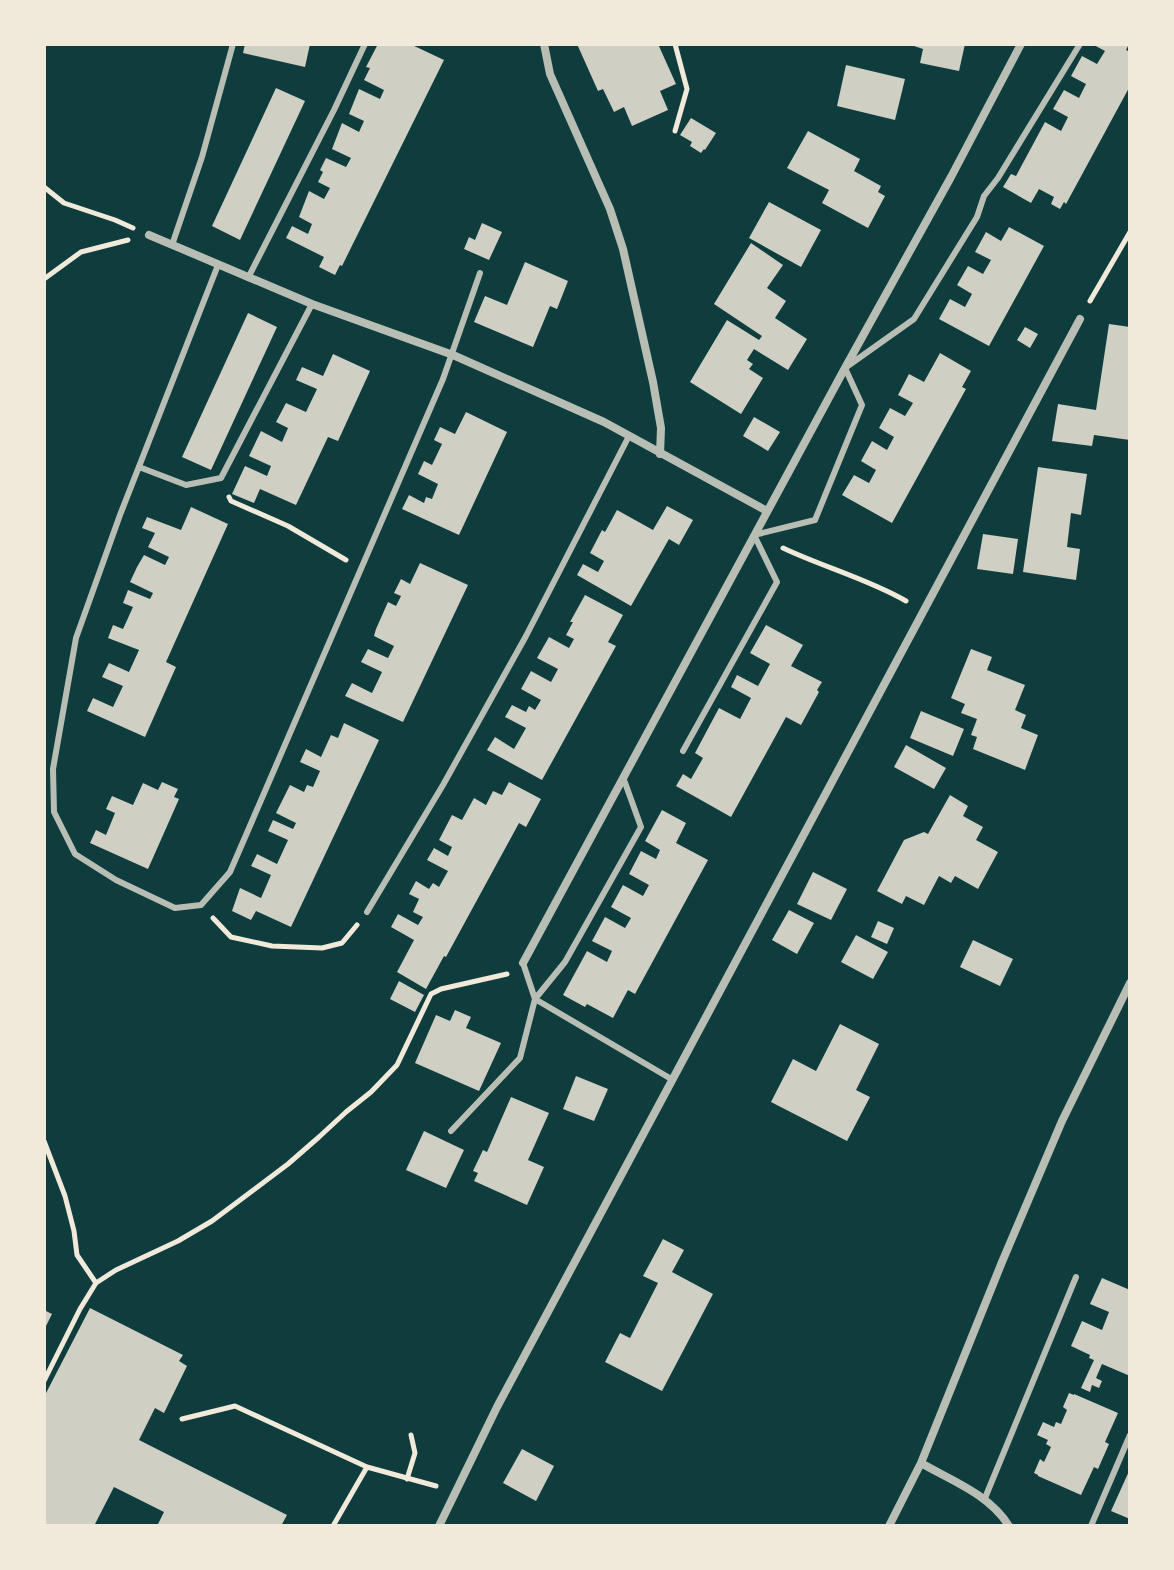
<svg xmlns="http://www.w3.org/2000/svg" width="1174" height="1570" font-family="'Public Sans',sans-serif">
<rect width="100%" height="100%" fill="#0f3d3e"/>
<path fill="#cfcfc3" d="M245,44H310L305,67L243,53Z
M378,44H410L444,60L342,266L340,265L335,275L319,267L324,257L286,238L292,226L308,234L312,224L299,217L309,191L324,199L330,188L318,182L323,172L320,170L326,158L346,167L351,158L332,149L342,123L359,132L364,121L349,114L359,89L380,99L384,90L364,80L370,68L366,67Z
M577,44H658L676,84L660,91L668,110L632,126L624,107L614,112L603,89L598,91Z
M908,44H965L959,71L920,63L923,49Z
M1092,44H1129L1126,50L1130,52V86L1066,204L1064,202L1060,209L1051,204L1054,197L1039,189L1031,203L1003,187L1011,174L1016,176L1045,122L1061,131L1068,117L1053,109L1064,90L1079,98L1086,84L1071,76L1082,56L1097,64L1105,51Z
M846,65L905,79L895,120L837,106Z
M276,88L305,101L240,240L212,226Z
M691,118L716,133L705,150L704,149L701,153L690,146L692,142L680,135Z
M808,131L860,159L854,171L881,186L878,192L885,196L868,228L822,203L829,190L787,168Z
M769,202L821,230L801,267L749,238Z
M482,223L502,232L489,260L464,249L469,237L475,240Z
M1009,227L1044,246L989,346L939,319L950,299L965,307L972,294L957,285L968,266L983,274L991,260L975,252L986,232L1001,241Z
M751,243L783,265L767,288L786,301L775,318L807,339L788,370L754,349L747,360L753,364L749,369L763,378L741,414L690,382L727,320L759,340L762,336L714,304Z
M525,262L568,281L557,309L550,306L533,347L474,322L485,296L507,305Z
M248,313L277,327L211,470L182,457Z
M1109,324L1130,327V440L1094,435L1092,446L1052,441L1058,404L1096,410Z
M1025,327L1038,334L1030,348L1017,340Z
M940,353L971,371L962,387L966,389L892,523L842,495L854,475L869,483L876,470L861,461L872,441L887,450L894,437L879,428L890,408L905,416L913,403L898,395L909,374L924,382Z
M333,354L370,371L338,441L328,437L296,505L260,489L254,503L232,494L245,466L267,476L271,466L249,456L261,431L282,442L288,428L276,422L286,403L306,412L317,389L296,380L302,367L323,376Z
M466,412L507,432L459,535L402,509L409,495L424,503L426,497L432,499L438,484L418,474L424,461L432,465L442,444L434,440L440,427L455,434Z
M754,417L780,432L768,451L743,436Z
M1038,467L1087,474L1081,515L1071,513L1067,547L1080,549L1076,580L1023,572Z
M667,506L693,520L679,545L669,539L631,606L577,575L583,564L598,572L604,561L590,553L602,530L605,532L617,510L653,530Z
M191,507L228,524L166,662L176,667L145,737L87,711L93,698L113,707L123,686L102,677L109,663L129,672L139,650L108,638L113,625L123,629L133,607L123,603L128,590L150,599L153,593L130,582L137,567L144,555L165,565L169,557L148,547L155,533L142,528L147,517L181,530Z
M983,534L1018,539L1013,574L977,569Z
M420,563L468,585L403,722L345,696L352,683L372,693L382,672L361,662L368,649L388,658L394,646L374,636L376,629L388,602L396,606L401,596L394,593L401,579L410,584Z
M585,595L623,615L608,642L616,646L542,780L487,750L495,737L514,749L526,728L505,717L512,705L526,712L529,706L535,710L541,700L521,689L531,671L551,682L558,669L537,658L549,637L569,648L574,639L566,635L573,622H570Z
M766,625L803,645L791,666L822,682L817,690L819,692L801,725L786,717L731,817L676,786L683,774L691,779L703,758L695,753L719,708L740,719L751,698L731,687L737,675L758,686L770,664L750,653Z
M971,649L992,657L987,670L1025,685L1015,710L1026,715L1021,728L1038,735L1025,770L973,749L977,737L971,735L977,719L961,713L965,704L951,698Z
M921,711L964,729L953,756L910,738Z
M344,723L379,740L291,927L256,911L251,920L232,911L240,888L261,898L271,875L251,866L257,854L277,864L288,840L268,831L273,820L293,829L296,823L276,813L290,785L304,792L307,785L313,787L320,771L300,762L306,749L321,757L331,735L338,738Z
M906,745L946,768L934,789L894,767Z
M162,782L178,789L174,797L179,799L148,869L90,843L96,830L106,835L115,813L106,809L112,796L133,805L143,783L158,790Z
M509,782L541,799L526,827L519,823L446,957L444,956L426,989L397,972L414,940L391,927L398,914L418,925L423,917L413,912L419,899L409,894L416,881L429,889L433,883L439,887L448,871L427,860L434,848L448,856L452,847L439,840L452,815L462,820L474,798L486,805L493,791L502,795Z
M950,795L968,806L963,816L983,827L976,840L998,852L978,889L955,876L951,883L939,876L924,905L906,896L902,904L877,891L904,840L924,832L928,834Z
M662,810L686,823L676,843L708,860L635,994L628,990L613,1018L587,1004L585,1007L563,995L587,951L607,962L612,951L592,941L605,917L625,928L631,918L611,907L623,885L643,896L649,885L629,874L641,851L656,859L660,850L645,841Z
M813,872L847,889L831,920L797,904Z
M789,910L814,923L797,954L772,940Z
M878,921L894,928L887,944L871,937Z
M856,935L888,952L873,979L841,962Z
M973,940L1013,959L1000,986L960,967Z
M399,981L424,995L415,1012L390,999Z
M455,1010L471,1017L466,1028L501,1043L479,1091L415,1063L436,1015L450,1021Z
M840,1024L879,1044L856,1090L870,1097L847,1141L771,1102L793,1059L816,1071Z
M576,1076L608,1089L594,1121L563,1109Z
M511,1097L549,1113L528,1160L544,1167L527,1205L474,1181L478,1173L473,1171L483,1150L487,1152Z
M424,1131L464,1150L446,1188L406,1170Z
M663,1239L684,1250L672,1272L713,1294L662,1391L605,1362L620,1333L630,1338L658,1283L643,1276Z
M1102,1278L1130,1290V1376L1102,1364L1096,1378L1102,1381L1099,1388L1092,1385L1090,1392L1081,1388L1094,1360L1089,1358L1090,1355L1071,1346L1082,1321L1102,1330L1109,1312L1090,1304Z
M90,1308L183,1355L179,1361L187,1366L164,1413L155,1408L139,1440L287,1515L281,1526H157L164,1512L114,1487L94,1526H44V1397Z
M44,1310L52,1314L44,1330Z
M1069,1393L1074,1395V1394L1118,1413L1105,1442L1109,1444L1098,1469L1094,1467L1081,1495L1038,1476V1475L1034,1473L1040,1459L1044,1462L1051,1447L1046,1444L1048,1440L1037,1435L1043,1422L1054,1427L1056,1422L1061,1424L1067,1410L1063,1407Z
M522,1449L554,1466L536,1501L503,1483Z
M1130,1469V1519L1111,1511Z"/>
<g fill="none" stroke-linecap="round" stroke-linejoin="round">
<path stroke="#f1e9da" stroke-width="5" d="M675,131L687,89L675,44
M44,187L64,203L115,220L133,228
M44,279L81,252L128,240
M1090,301L1130,232
M229,497L231,501L288,526L346,560
M783,548C823,567 868,579 906,601
M213,918L231,937L272,946L322,948L342,943L357,925
M44,1141L65,1196L74,1231L77,1255L96,1283
M44,1381L80,1309L96,1283L116,1270L178,1241L212,1221L288,1164L319,1137L346,1112L371,1092L397,1065L431,994L441,989L507,974
M182,1419L235,1406L367,1467L436,1486
M407,1479L415,1453L411,1435
M333,1526L367,1467"/>
<path stroke="#b8beb3" stroke-width="6" d="M172,245L202,157L233,44
M218,265L120,515L76,638L53,769L54,812L75,854L116,880L175,908L201,905L230,872L443,379L480,273
M248,278L334,110L365,44
M139,467L186,485L221,478L312,304
M683,751L777,582L754,535L815,520L862,405L845,368L914,319L977,217L984,196L998,178L1080,44
M367,912L443,785L526,636L629,436
M523,963L535,999L673,1080
M451,1131L520,1058L535,999L565,962L641,827L623,777
M985,1498L1076,1277
M1091,1526L1130,1435"/>
<path stroke="#b8beb3" stroke-width="8" d="M544,44L550,74L610,209L623,249L653,382L661,428L660,454
M149,235L312,304L453,355L604,422L767,511
M523,963L845,368L951,177L1021,44
M921,1463C952,1481 989,1494 1009,1526
M439,1526L497,1407L1080,319
M889,1526L921,1463L1002,1262L1062,1121L1130,983"/>
</g>
<rect width="1174" height="1570" fill="none" stroke="#f1e9da" stroke-width="92"/>
</svg>
